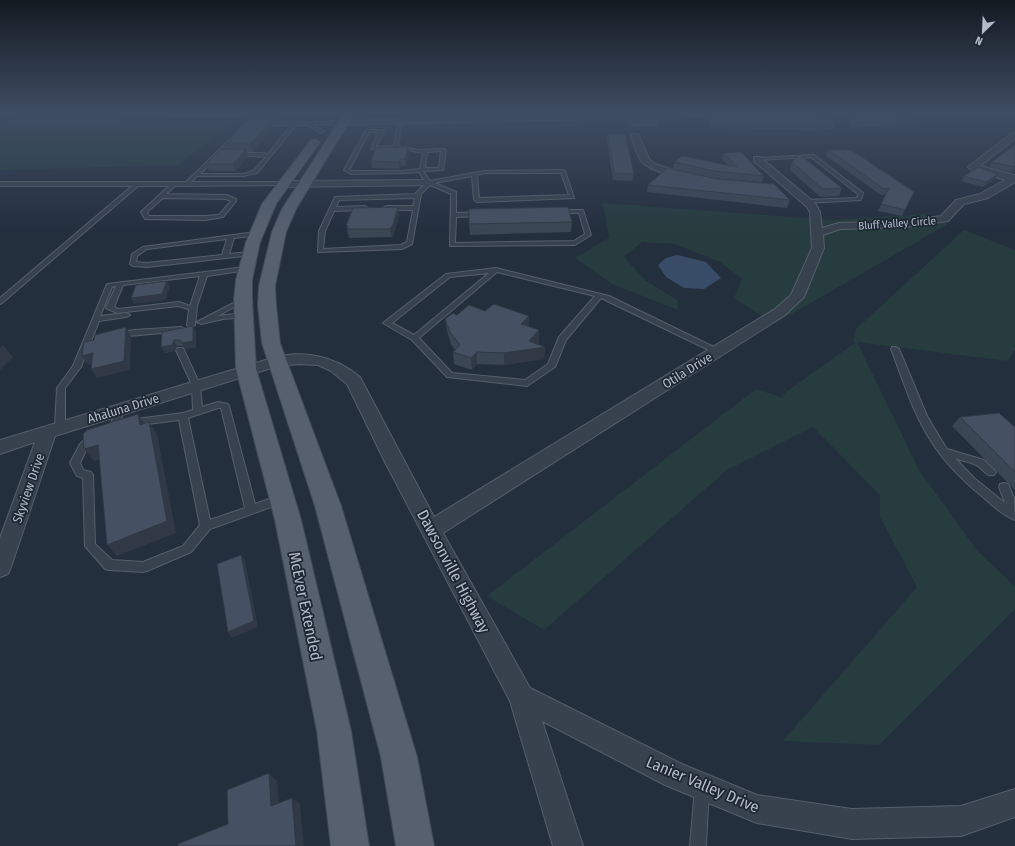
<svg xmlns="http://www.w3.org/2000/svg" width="1015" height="846" font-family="'Fira Sans Condensed',sans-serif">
<rect width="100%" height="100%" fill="#242f3e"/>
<path fill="#263c3f" d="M25,112H134L121,123L234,122L178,165L0,170V124Z
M603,203L832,220L924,214L948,224L774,324L734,298L742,279L720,262L675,244L642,242L624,257L645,280L677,300L678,310L612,284L575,258L609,238Z
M964,230L1015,250V350L1007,361L857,342L919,470L976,549L1015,587V609L879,745L783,741L917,587L880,517V495L813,427L727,470L544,630L487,596L756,389L784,398L782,395L856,342H853L856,329Z"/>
<path fill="#394c67" d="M677,255L706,262L721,278L704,289L684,288L666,277L658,265L666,258Z"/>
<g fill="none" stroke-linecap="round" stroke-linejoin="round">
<defs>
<path id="service" d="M140,112L236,115L243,112H248L237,117L138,115Z
M336,112L335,114L304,115L302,114Z
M400,121L402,122L398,146L418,150L444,149L446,150L443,170L423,171L430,181L484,171L563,170L565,171L574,198L477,202L474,200L472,176L435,183L456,192V213L481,212L484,214L481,216L456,217L455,243L574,241L585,234L579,213H556V211L558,210H583L591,235L575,245L450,246L451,194L430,185L421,194L412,244L402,249L318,252L319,231L335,197L415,194L426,183L419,172L403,173L351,174L344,170L366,130H382L384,131L376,147L394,146L398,122ZM369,132H379L371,149L396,148L423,153L420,169L403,171H352L349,170ZM441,151L439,168H425L427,152ZM484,173H561L569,195L479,198L477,175ZM415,198L413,206H386L383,208L386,210H413L407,242L401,245L323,249L325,231L334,211L365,210L368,208L365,206L336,207L339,200Z
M329,122L330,124L311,125L324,131L322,133L307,125H296L257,173L243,176H197L191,182H285L288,184L287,185L175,186L166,194L227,195L236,199V201L223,217L205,220L145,219L141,212L142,211L169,186H138L2,303L0,304V298L132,186H0V182H186L240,130L242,132L200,174H243L253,171L266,157L236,155L234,153H262L268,154L291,125H260L259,123ZM163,198L226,199L231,201L219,215L205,216H149L147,212Z
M814,155L863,193L861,200L805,203L804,202L807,200L857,198L858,194L811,157L757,160L755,159L757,158Z
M256,232L258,233V235L234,238L229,254L250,252L253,254L252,255L147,267L133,266L130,264L132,254L143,247ZM227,239L222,255L147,263L136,262L137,256L147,249Z
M246,267L248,268V270L207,276L197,306L195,325L191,327L187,325L189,309L178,306L117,313L106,308L116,286L112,287L100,316L126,313L130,315L126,317L99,321L81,367L65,388V427L63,429H57L55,427L57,388L73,366L107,284ZM200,276L190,306L179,302L118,309L114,307L123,285Z
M496,268L609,296L722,351L721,353H715L601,298L566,340L555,367L527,386L447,377L412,340L383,323L446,274ZM497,272L595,296L559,337L548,364L525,380L452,373L419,338ZM489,273L414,335L392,323L450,277Z
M243,298L245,299V301L218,316L243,313H246V317L223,319L201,324L197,322Z
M181,327L185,329L184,331L118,337L114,335L115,333L134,330Z
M892,347H895L899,349L927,416L945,446L947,449L984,460L996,472L994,475C986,477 984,470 978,466C972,462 962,461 955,458L974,478L1005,503L999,487L1000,484L1004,483L1008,484L1014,498L1015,520C1003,516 992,505 983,497C963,481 945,463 931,441C913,413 903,380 891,349Z
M177,348H183L184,350L200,385L202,407L218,402L228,404L229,406L255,504L281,495L285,496L286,499L285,502L210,529L191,552L147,571L143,572L109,570L105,569L85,546L83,478L77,476L70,463L80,444L89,436H95L97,438L87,448L80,463L83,470L91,472L93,475L95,544L112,560L143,562L183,546L200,525L179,420L116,428L111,425L115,409L119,406L123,409L121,421L183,413L193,410L192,385L176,350ZM218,408H221L245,508L210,520L188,418Z
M702,781L707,783L709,788L706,846H690L695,788L697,783Z"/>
<path id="minor" d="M730,112L734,114L733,116L329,125L325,123L329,121Z
M795,112H918L914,114L798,116L794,114Z
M1012,133H1015V139L980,166L1015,175V182L988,198L964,204L948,221L906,227L840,229L823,235L824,248L804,297L785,315L443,533L530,688L684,765L757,795L852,809L961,806L1015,789V817L961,836L852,839L757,823L665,785L542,721L583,846H553L510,701L385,462L347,384L331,371L318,365L299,364L278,366L55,436L11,567L8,574L0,577V538L35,442L0,454V440L272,358C303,349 335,356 360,377L434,517L775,309L791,295L812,248L810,212L807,207L754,161V157H760L815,203L820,212L822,228L839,223L906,221L941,216L956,200L980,194L1005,180L970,169L968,167Z
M632,134H638L649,159L655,164L689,175V179C681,181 648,169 642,162C637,156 634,144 631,136Z
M429,180L434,183L432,185L285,187L280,184L285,181Z"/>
<path id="primary" d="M345,112H355L296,209L286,232L275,286L276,305L280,343L341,506L417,757L434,846H396L381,757L315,506L262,343L258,305L259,286L272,232L282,209Z
M315,139L320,142L276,204L260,242L252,280V299L256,369L301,520L351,731L369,846H331L317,731L275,520L236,369L234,299L236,280L246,242L262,204L311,140Z"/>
</defs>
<use href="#service" stroke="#565f6c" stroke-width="2"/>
<use href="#minor" stroke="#565f6c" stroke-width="2"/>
<use href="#primary" stroke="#414a57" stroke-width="2"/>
<use href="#service" fill="#38414e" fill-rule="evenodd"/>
<use href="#minor" fill="#38414e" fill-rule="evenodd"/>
<use href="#primary" fill="#56606e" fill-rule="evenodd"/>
</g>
<path fill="#3b4654" d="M182,112H243L237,113Z
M248,112H291L286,117H283L278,122L272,123L273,128L253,152H247L248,156L236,171H209L206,164L228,149L227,144L232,140L231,137L252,122L251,115L253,113H249Z
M626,112H652L651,113H626Z
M848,112H954L928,120L911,121L910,123L850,128L847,116Z
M708,114L835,124L833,129L802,131L798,129L729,130L727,128H712L707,118Z
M629,115L659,122L658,126L632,127L629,119Z
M608,134L634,174L632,181L613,180L607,141Z
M1015,145V169L1011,172L989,167L992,162Z
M408,147L409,154L406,166H401L400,169L372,168L371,161Z
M828,150L910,189L905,210L902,216L878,211L886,194L881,195L826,156Z
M724,153L764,176L762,182L712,178L673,169L674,162L728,165L722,159Z
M792,162L842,188L839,196L820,197L790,170Z
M998,174L995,179L983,187L961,181L964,176Z
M717,179L790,200L787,208L647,192L648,185Z
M398,207L399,215L394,234L392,237L349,238L346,226Z
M572,222L571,232L470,235L469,224Z
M485,311L529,316V327L539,330V342L538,344L545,347L544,359L504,365L477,364L472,370L454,364L453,352L455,350L451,344L447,331L445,319L457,315Z
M193,326L196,332V347L185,349L183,346H177L175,351L165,353L161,347Z
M960,417L1015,427V490L952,426Z"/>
<path fill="#303945" d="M279,112H281L283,117L278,122L276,114Z
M284,112H291L286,117Z
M944,112H955L928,120L911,121L912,119L909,117Z
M272,121L273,128L253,152L250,144Z
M408,147L409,154L406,166L405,159Z
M246,149L248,156L236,171L233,164Z
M400,159L401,166L400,169L399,162Z
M1015,166V169L1011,172L1014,167Z
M998,174L995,179L983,187L986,182Z
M398,207L399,215L394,234L392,237L390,229Z
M167,281L170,287L165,300L134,304L131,298Z
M529,316V328L521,324Z
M193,326L196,332V347L185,349L182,343Z
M126,327L131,336L130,370L97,378L91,369Z
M539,330V342L533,348L545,347L544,359L504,365V353L529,341Z
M174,340L177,346L175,351L165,353L161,347Z
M3,345L13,357L0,370V348Z
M477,352V364L472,370L471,358Z
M93,353L99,362L88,365L82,356Z
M138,414L146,426L140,425Z
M149,422L157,434L176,533L117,556L107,545Z
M98,445L107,457L94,461L84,449Z
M241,555L245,561L258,627L232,638L228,632Z
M269,773L277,781L280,812L271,806Z
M292,798L300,804L304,846H296Z"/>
<path fill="#455162" stroke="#303945" d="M254,112H279L276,114L251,115Z
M819,112L835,124L804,126L799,124L730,125L729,124H713L708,114Z
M848,112H944L930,116L909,117L912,119L852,123Z
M655,114L659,122H632L629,115Z
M272,121L250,144H227L233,138L231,137L246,122Z
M608,134H625L634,174L614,173Z
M1015,145V166L1014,167L992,162Z
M384,147H408L405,159H400L399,162L371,161L376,148Z
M221,149H246L233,164H206Z
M828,150H851L910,189L914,192L905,210L881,204L889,188L884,189Z
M741,152L764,176L714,171L674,162L682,156L737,167L724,153Z
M799,154L842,188L823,189L792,162Z
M978,167L998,174L986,182L964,176Z
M667,168L717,179L774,184L790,200L648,185Z
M398,207L393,225L390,229H347L348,226H346L353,208Z
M568,207L572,222L469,224V209Z
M167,281L162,294L131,298L136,285Z
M494,304L529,316L521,324L539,330L529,341L545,347L504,353L477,352L471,358L453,352L460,345L450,332L445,319L453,313L457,315L469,305L485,311Z
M193,326V341L182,343L180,340H174L172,345L161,347L162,332Z
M126,327L124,361L91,369L93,353L82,356L84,342L94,340L95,335Z
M999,413L1015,427V472L960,417Z
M138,414L140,425L149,422L167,521L107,545L98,445L84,449L83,434L87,430Z
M241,555L254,621L228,632L217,564Z
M269,773L271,806L292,798L296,846H178V844L228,824L227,790Z"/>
<linearGradient id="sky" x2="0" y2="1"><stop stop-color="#141a22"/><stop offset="0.49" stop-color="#3f4d63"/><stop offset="1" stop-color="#3f4d63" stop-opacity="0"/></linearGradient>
<rect width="1015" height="230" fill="url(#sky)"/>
<g text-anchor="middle" stroke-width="3.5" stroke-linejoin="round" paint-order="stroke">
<g font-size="11" fill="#b4bcc9" stroke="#1d2633">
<text transform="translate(897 223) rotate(-4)" y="4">Bluff Valley Circle</text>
</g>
<g font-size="13" fill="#b4bcc9" stroke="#1d2633">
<text transform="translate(687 370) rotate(-32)" y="5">Otila Drive</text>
<text transform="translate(123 408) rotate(-17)" y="5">Ahaluna Drive</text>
<text transform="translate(28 488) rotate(-71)" y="5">Skyview Drive</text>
</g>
<g font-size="16" fill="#b4bcc9" stroke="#1d2633">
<text transform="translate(454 571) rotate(62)" y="6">Dawsonville Highway</text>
<text transform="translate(306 606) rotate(78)" y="6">McEver Extended</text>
<text transform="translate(703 784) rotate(23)" y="6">Lanier Valley Drive</text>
</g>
</g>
<g transform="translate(983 32) rotate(204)" stroke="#1d2633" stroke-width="3" paint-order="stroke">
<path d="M0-3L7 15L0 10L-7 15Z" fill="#b4bcc9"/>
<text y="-6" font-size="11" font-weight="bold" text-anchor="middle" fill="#b4bcc9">N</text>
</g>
</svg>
